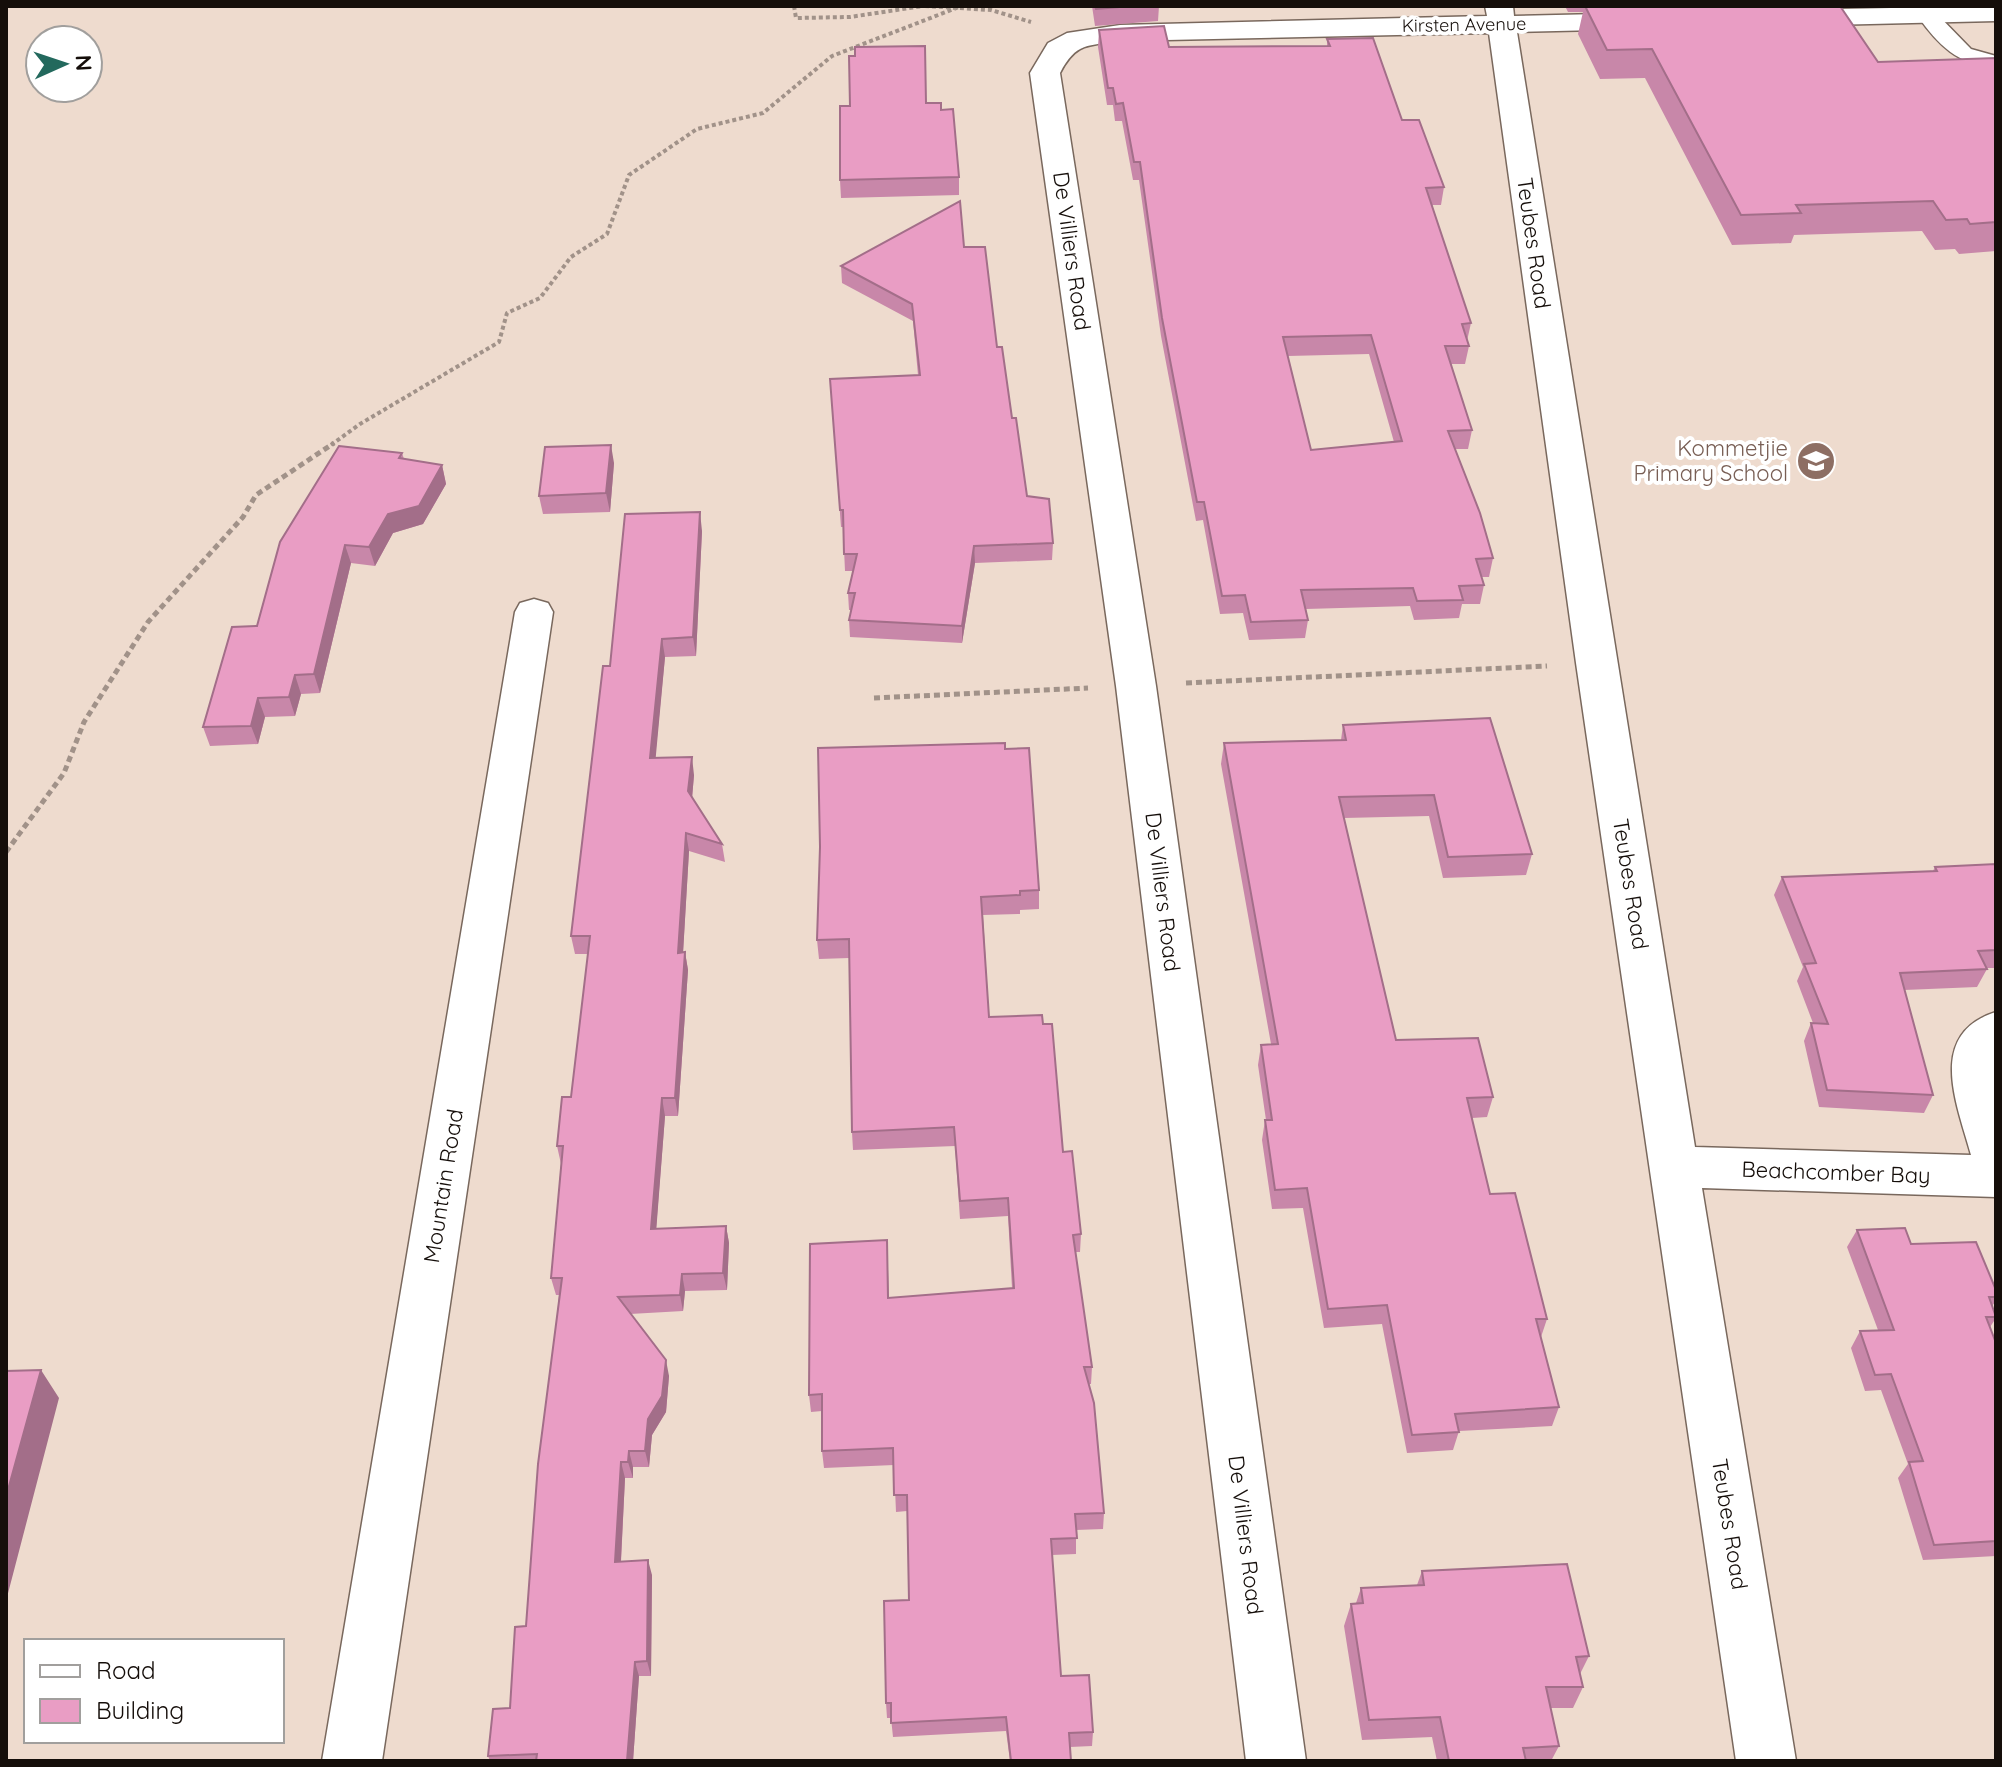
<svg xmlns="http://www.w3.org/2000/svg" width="2002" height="1767" font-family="Quicksand,sans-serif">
<rect width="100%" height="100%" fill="#eedbce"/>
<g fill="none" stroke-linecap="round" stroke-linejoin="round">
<defs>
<path id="service" d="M1927,9L1934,11L1971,49L1996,56V68C1958,65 1938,45 1917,15Z"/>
<path id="minor" d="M1485,6H1513L1514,16L1642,13L1652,15L1656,21L1652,27L1642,29L1517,32L1695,1147L1971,1155C1957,1104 1926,1034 1996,1012V1197L1702,1188L1796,1761H1736L1576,663L1489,33L1120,41C1088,46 1076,42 1060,73L1156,686L1306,1761H1246L1116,686L1030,73L1048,43L1067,33L1120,25L1487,16Z
M1996,6V21L1786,26L1776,24L1772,18L1776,12L1786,10Z
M534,599L548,603L553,612L382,1761H322L515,612L520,603Z"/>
</defs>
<use href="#service" stroke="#79685d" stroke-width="3"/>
<use href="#minor" stroke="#79685d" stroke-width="3"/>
<path stroke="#a19289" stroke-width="4" stroke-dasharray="4 3" stroke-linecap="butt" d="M794,6L796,18L850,17L923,6
M925,6L991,10L1031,22
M331,445L360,424L499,342L507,313L540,298L571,257L607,234L629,175L697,129L763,113L832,56L959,7"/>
<path stroke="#a19289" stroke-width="5" stroke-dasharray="6 4" stroke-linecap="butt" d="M1186,683L1547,666
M874,698L1088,688
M6,852L64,773L84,722L148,622L243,517L256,495L334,443"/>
<use href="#service" fill="#fff" fill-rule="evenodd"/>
<use href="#minor" fill="#fff" fill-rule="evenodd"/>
</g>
<path fill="#c887a9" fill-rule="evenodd" d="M1092,6H1159L1158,21L1095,26Z
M1565,6H1840L1878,62L1996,58V251L1959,254L1955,249L1935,250L1922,231L1794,235L1791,243L1732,245L1645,78L1600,79L1578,34L1583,12H1568Z
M1099,30L1169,47L1327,46V39L1402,120L1444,187L1441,205H1432L1471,323L1467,341L1469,346L1465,364H1451L1472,430L1468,449H1455L1493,558L1489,577H1481L1484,585L1480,604H1462L1459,618L1414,620L1410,606L1306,609L1308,620L1305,638L1249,640L1243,613L1220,614L1203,520L1196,521L1161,336L1139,180H1133L1122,121H1115L1113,105H1107L1098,47ZM1369,354L1394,442L1311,450L1288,356Z
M926,103L941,110L959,177V195L841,198L840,180Z
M964,247L997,347L1012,418L1027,496L1053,543L1052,560L975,563L962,643L850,637L849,620L851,610H849L848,593L853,571H845L843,527H841L830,379L918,375L913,321L842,283L841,266Z
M402,453L404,459L442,465L446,484L423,524L393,533L375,566L351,563L320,693L301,694L295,716L265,717L258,744L210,746L203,727L257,626Z
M614,463L610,512L543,514L539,496Z
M702,531L696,656L665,657L655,758L694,775L692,798L722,844L725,862L689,851L683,952H685L688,970L678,1116H665L656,1229L726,1226L729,1243L727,1290L685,1291L683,1311L630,1314L669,1376L666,1412L652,1435L649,1467H633V1478H625L621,1562L652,1575L651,1676H639L633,1761H490L488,1756L510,1708L526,1626L559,1295H556L551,1278L561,1164L557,1146L571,1097L588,954H575L571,936L610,666Z
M1343,725L1532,854L1526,875L1443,878L1429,816L1344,818L1396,1040L1493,1097L1487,1117L1472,1118L1490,1194L1547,1319L1541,1337L1559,1407L1552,1426L1459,1431L1453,1450L1407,1453L1382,1324L1324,1328L1303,1208L1272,1209L1262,1140L1265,1120H1266L1258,1065L1261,1045L1271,1044L1221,764L1224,743L1341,740Z
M1005,749L1039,890V909L1020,910V914L983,915L989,1017L1043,1024L1063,1152L1081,1234L1080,1252H1075L1092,1367L1091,1384H1089L1104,1513L1103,1529L1076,1530V1554L1052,1555L1061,1676L1093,1732L1092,1746L1070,1747L1071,1761H1010L1006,1731L893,1737L891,1718H887L886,1703L909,1600L907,1511L896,1512L894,1465L824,1468L822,1451V1411L811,1412L809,1395L887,1240L889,1298L1012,1288L1008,1216L960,1219L955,1146L853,1150L852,1132L849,958L819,959L817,940Z
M1996,864V968H1986L1987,969L1977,987L1904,990L1933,1095L1924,1113L1819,1107L1804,1041L1811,1023H1813L1797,981L1803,967L1774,895L1782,877L1933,871L1935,867Z
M1857,1230L1911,1244L1996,1290V1301L1992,1306L1996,1315V1318L1990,1327L1996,1343V1556L1923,1560L1898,1478L1908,1464L1881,1390L1865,1391L1851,1348L1860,1331L1878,1330L1847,1247Z
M1422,1571L1589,1656L1580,1674L1583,1687L1573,1708H1550L1559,1746L1551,1761H1437L1432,1737L1362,1740L1344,1626L1351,1604L1356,1603L1361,1588L1417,1585Z"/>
<path fill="#a36e89" d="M611,445L614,463L610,512L606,493Z
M442,465L446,484L423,524L393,533L375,566L369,547L388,514Z
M700,512L702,531L696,656L693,637Z
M345,545L351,563L320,693L314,674Z
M974,546L975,563L962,643V626Z
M662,639L665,657L654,776L650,758Z
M295,675L301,694L295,716L289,697Z
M258,698L265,717L258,744L251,726Z
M692,757L694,775L691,810L688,791Z
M686,833L689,851L682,971L678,953Z
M685,952L688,970L678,1116L675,1098Z
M662,1098L665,1116L655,1246L651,1229Z
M726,1226L729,1243L727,1290L723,1273Z
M682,1274L685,1291L683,1311L680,1295Z
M666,1360L669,1376L666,1412L652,1435L649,1467L645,1451L648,1419Z
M41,1370L59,1398L6,1601V1497Z
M629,1451L633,1467V1478L628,1462Z
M621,1462L625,1478L620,1578L615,1562Z
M648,1560L652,1575L651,1676L647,1661Z
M635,1662L639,1676L633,1761H627Z"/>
<path fill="#e99dc4" stroke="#a36e89" stroke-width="2" fill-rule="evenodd" d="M1095,6H1132L1096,9Z
M1585,6H1840L1878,62L1996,58V222L1970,224L1967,219L1946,220L1933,201L1796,205L1801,213L1741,215L1652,49L1607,50Z
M1164,26L1169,47L1330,46L1327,39L1373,38L1402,120H1419L1444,187L1426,188L1471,323L1462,324L1469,346H1445L1472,430L1448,431L1480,513L1493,558L1476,559L1484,585L1459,586L1463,600L1417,601L1413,588L1301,590L1308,620L1251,622L1245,595L1222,596L1204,502H1197L1162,318L1140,162H1134L1123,103L1116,104L1113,88H1108L1099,30ZM1371,335L1402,441L1311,450L1283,337Z
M925,46L926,103H941V110L953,109L959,177L840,180V106H850L849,56H855V47Z
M960,201L964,247H985L997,347H1002L1012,418H1016L1027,496L1049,499L1053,543L974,546L962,626L849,620L855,593H848L857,554H844L843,510H840L830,379L920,375L912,304L841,266Z
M611,445L606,493L539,496L545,447Z
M339,446L402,453L399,458L442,465L419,506L388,514L369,547L345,545L314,674L295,675L289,697L258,698L251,726L203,727L232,627L257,626L280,542Z
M700,512L693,637L662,639L650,758L692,757L688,791L722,844L686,833L678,953L685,952L675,1098H662L651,1229L726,1226L723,1273L682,1274L680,1295L618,1297L666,1360L662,1396L648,1419L645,1451H629L628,1462H621L615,1562L648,1560L647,1661L635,1662L627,1761H536L537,1754L488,1756L493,1709L510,1708L515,1627L526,1626L538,1464L562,1278H551L563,1146H557L562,1097H571L590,936H571L603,666H610L625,514Z
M1490,718L1532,854L1448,857L1434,795L1339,797L1396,1040L1478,1038L1493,1097L1467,1098L1490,1194L1515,1193L1547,1319H1536L1559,1407L1455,1414L1459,1432L1412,1435L1387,1305L1328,1309L1307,1188L1275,1190L1265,1120H1272L1261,1045L1278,1044L1224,743L1346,740L1343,725Z
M1005,743V749L1029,748L1039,890L1020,891V895L981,897L989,1017L1042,1015L1043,1024H1052L1063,1152L1072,1151L1081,1234L1073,1235L1092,1367H1084L1094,1403L1104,1513L1075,1514L1077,1538L1051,1539L1061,1676L1089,1675L1093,1732L1069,1733L1071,1761H1011L1006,1717L891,1723V1703H886L884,1601L909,1600L907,1495H894L893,1448L822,1451V1394L809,1395L810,1244L887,1240L888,1298L1014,1288L1008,1198L960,1201L954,1127L852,1132L849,939L817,940L820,847L818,748Z
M1996,864V950L1978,951L1987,969L1900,973L1933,1095L1827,1090L1811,1023L1828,1024L1804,964L1816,963L1782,877L1937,871L1935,867Z
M1905,1228L1911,1244L1976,1242L1996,1290V1297H1989L1996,1317H1986L1996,1343V1541L1934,1545L1909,1462L1923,1461L1891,1374L1875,1375L1860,1331L1894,1330L1857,1230Z
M41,1370L6,1497V1371Z
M1567,1564L1589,1656L1576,1657L1583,1687H1546L1559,1746L1523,1748L1526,1761H1449L1440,1717L1369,1720L1351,1604L1363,1603L1361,1588L1424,1585L1422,1571Z"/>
<defs>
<symbol id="school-disc" viewBox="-11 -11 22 22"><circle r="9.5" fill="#8d6e63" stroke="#fff"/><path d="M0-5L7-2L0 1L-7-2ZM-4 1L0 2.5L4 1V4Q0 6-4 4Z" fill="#fff"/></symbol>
</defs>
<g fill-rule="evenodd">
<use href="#school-disc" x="1794" y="439" width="44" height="44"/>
</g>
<g text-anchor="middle" stroke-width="8" stroke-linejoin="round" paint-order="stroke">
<g font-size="18" fill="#150e0a" stroke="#fff">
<text transform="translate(1464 25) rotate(-1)" y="6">Kirsten Avenue</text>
</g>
<g font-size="22" fill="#150e0a" stroke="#fff">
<text transform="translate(1534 243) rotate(82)" y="8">Teubes Road</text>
<text transform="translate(1072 251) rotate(82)" y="8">De Villiers Road</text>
<text transform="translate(1631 884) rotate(81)" y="8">Teubes Road</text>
<text transform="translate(1163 892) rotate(83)" y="8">De Villiers Road</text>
<text transform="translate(1836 1172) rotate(2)" y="8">Beachcomber Bay</text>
<text transform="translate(443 1186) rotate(-81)" y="8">Mountain Road</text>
<text transform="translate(1730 1524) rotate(81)" y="8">Teubes Road</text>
<text transform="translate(1246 1535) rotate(83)" y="8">De Villiers Road</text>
</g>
<g font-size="22" fill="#785e54" stroke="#fff" text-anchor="end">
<text x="1788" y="456">Kommetjie<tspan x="1788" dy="25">Primary School</tspan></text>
</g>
</g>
<rect width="2002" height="1767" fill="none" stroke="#150e0a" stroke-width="16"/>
<rect x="24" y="1639" width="260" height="104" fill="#ffffff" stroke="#a19f9d" stroke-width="2"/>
<rect x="40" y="1665" width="40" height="12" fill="#ffffff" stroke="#a19f9d" stroke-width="2"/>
<text x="96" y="1679" font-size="24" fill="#150e0a">Road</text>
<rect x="40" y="1699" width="40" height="24" fill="#e99dc4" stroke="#a19f9d" stroke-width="2"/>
<text x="96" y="1719" font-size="24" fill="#150e0a">Building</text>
<g transform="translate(64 64) rotate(87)"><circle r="38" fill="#ffffff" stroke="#a19f9d" stroke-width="2"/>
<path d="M0-6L14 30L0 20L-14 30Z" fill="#23695d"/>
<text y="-12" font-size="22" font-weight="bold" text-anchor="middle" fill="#150e0a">N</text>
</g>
</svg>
